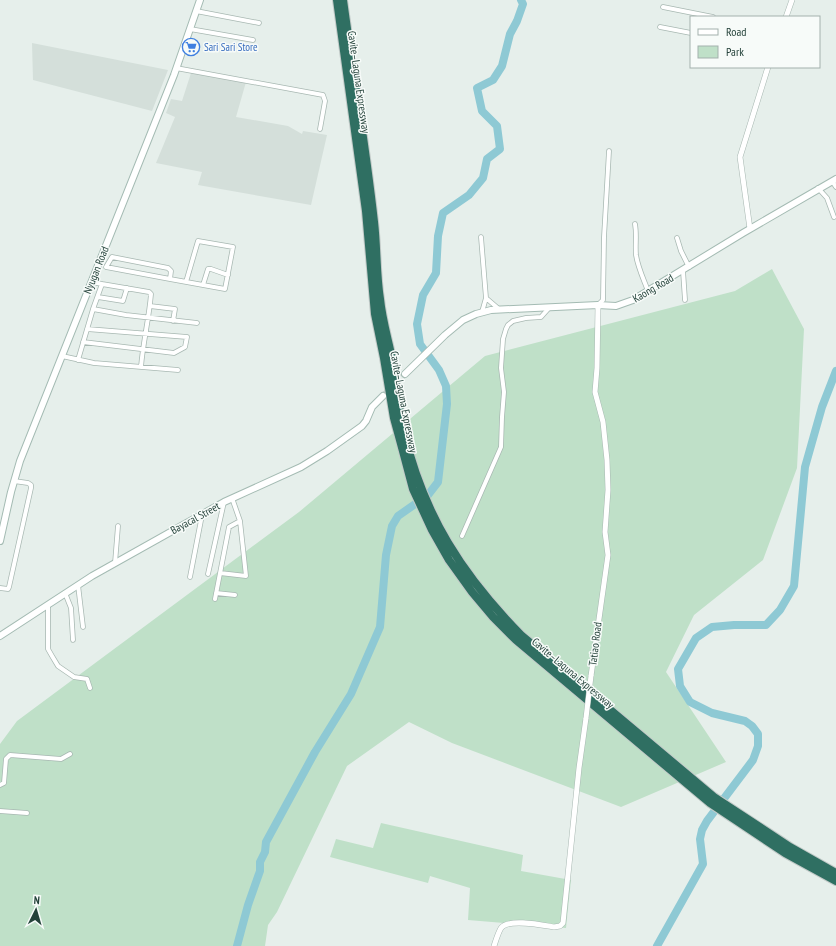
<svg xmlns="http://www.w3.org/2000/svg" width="836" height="946" font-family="'PT Sans Narrow',sans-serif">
<rect width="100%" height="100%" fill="#e6efeb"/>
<path fill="#d4dfda" d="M32,43L168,70L152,111L33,80Z
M191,73L246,82L236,117L288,126L302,134L303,131L327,135L311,205L198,185L202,172L156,163L175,117L166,113L171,99L182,101Z"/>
<path fill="#bfe0c8" d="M772,269L804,329L797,468L763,560L694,615L666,672L726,762L621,807L452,743L409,722L347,766L277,912L268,925L265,946H0V744L17,721L299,512L485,356L735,291Z
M381,823L523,855L521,871L571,880L566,928L468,920L470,888L430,876L428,883L330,857L336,839L373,848Z"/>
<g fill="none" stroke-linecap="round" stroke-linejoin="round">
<path stroke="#8ec9d4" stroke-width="8" d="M237,946L248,905L260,871V862L265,852L266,842L315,752L351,694L380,627L386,555L392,526L398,516L428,495L438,482L447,404L446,386L439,370L420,344L417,324L423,295L436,273L438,236L443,213L469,195L483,178L487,159L500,149L497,126L482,111L477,88L493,80L502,66L510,34L517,21L523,4L521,0
M657,946L703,864L700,839L702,830L707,821L753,760L758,746V734L752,726L745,721L712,713L690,702L680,686L678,669L696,638L712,627L734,625H766L780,610L794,586L805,467L822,407L836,371"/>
<path stroke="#bfccc8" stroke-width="6" stroke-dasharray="6 3" stroke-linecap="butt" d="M383,396L405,374"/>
<defs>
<path id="minor" d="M663,7L713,17
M196,11L259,23
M660,27L691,33
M190,29L253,40
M176,68L323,95L325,101L320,129
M832,181L836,187
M818,188L827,198L834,217
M635,224C637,235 635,245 636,255C638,268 644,280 648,291
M481,237L486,298L482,312
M677,238L681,251L689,267
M112,257L168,268L171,271L170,279L106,267Z
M683,271L685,300
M170,279L225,289L233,247L198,241L186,282
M92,282L102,284
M203,285L208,269H211L228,275
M98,297L123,301L127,288
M486,298L500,310
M598,305L603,300L604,237L609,151
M150,306L175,309L173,321
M93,309L102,284L149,292L151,294C149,319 143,342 141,367
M83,342L174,353L185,347L187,337L87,329
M62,356L94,363L178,370
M78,360L93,309L126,315L197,323
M462,536L501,447L502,417L504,392L501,368L503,339L506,329L508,325L513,321L526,318L541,317L549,308
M115,563L118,526
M220,573L246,576L240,521
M208,574L224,502
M190,577L202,515
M78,585L83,627
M0,588L8,589L9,587L31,488V485L28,483L14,481
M65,593L71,608L73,640
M216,593L235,595
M215,599L229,527L240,521L232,498
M48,605V649L52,656L58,666L74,677L87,679L90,688
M0,785L4,783L6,759L10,755L61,759L70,754
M0,811L27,813"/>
<path id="tertiary" d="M786,17L792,0
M750,229L740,157L768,67
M591,676L608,555L605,532L608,490L607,460L603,422L595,392L597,368L598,305
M494,946C496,940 498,933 501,928C509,918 542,925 554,927L560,926L563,923L579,768L586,718"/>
<path id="secondary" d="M405,374L445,335L463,320L476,314L491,310L598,305L616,306L633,300L743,233L836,179
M0,541L11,492L20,461L174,75L200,0
M0,636L92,576L224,502L301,467L327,451L362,426L366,421L372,407L383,396"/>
<path id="motorway" d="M337,0L366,211L375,314L384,358L394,418L404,455L413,489L432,530L449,560L472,592L493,617L516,640L710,803L785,853L836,881
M343,0C353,74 366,148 374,222C377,248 376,274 380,299C382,320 388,339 392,359C396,384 399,409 404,433C424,516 462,575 521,635L714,797L790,847L836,873"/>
</defs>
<use href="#minor" stroke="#a8b8b2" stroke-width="5.5"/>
<use href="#tertiary" stroke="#a8b8b2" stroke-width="6"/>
<use href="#secondary" stroke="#a4bbb3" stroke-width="8"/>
<use href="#motorway" stroke="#c2cac8" stroke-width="10"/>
<use href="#minor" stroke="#fff" stroke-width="4"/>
<use href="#tertiary" stroke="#fff" stroke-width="5"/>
<use href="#secondary" stroke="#fff" stroke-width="6"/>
<use href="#motorway" stroke="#2f6f62" stroke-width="8"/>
<defs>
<path id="tertiary-bridge" d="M586,718L591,676"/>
</defs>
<use href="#tertiary-bridge" stroke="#a8b8b2" stroke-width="6" stroke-linecap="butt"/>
<use href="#tertiary-bridge" stroke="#fff" stroke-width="5"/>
</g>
<defs>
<symbol id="supermarket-ring" viewBox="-11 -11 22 22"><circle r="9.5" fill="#f7fbf9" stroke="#3f7fe0" stroke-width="1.5"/><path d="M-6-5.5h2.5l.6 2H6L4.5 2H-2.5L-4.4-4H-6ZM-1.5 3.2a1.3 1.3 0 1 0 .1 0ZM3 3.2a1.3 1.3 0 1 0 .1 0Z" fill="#3f7fe0"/></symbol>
</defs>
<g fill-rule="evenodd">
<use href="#supermarket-ring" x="181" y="37" width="20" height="20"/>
</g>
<g text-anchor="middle" stroke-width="3" stroke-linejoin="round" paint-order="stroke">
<g font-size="11" fill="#366cbe" stroke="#f7fbf9" text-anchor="start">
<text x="204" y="51">Sari Sari Store</text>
</g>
<g font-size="11" fill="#24423a" stroke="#f7fbf9">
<text transform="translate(359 82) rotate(82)" y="4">Cavite–Laguna Expressway</text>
<text transform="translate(96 270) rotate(-68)" y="4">Nyugan Road</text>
<text transform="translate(653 288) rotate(-30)" y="4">Kaong Road</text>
<text transform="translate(404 402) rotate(79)" y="4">Cavite–Laguna Expressway</text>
<text transform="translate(195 518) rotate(-29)" y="4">Bayacal Street</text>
<text transform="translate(595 644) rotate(-83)" y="4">Tatiao Road</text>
<text transform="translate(573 673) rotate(40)" y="4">Cavite–Laguna Expressway</text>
</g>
</g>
<rect x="690" y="16" width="130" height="52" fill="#f7fbf9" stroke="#a3b1ad"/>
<rect x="698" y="29" width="20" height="6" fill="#ffffff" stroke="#a3b1ad"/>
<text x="726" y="36" font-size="12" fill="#24423a">Road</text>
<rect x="698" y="46" width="20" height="12" fill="#bfe0c8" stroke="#a3b1ad"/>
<text x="726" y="56" font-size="12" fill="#24423a">Park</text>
<g transform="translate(36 910) rotate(5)" stroke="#f7fbf9" stroke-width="3" paint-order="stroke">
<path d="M0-3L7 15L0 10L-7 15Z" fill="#24423a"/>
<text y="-6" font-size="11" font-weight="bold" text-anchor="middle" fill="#24423a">N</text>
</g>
</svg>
